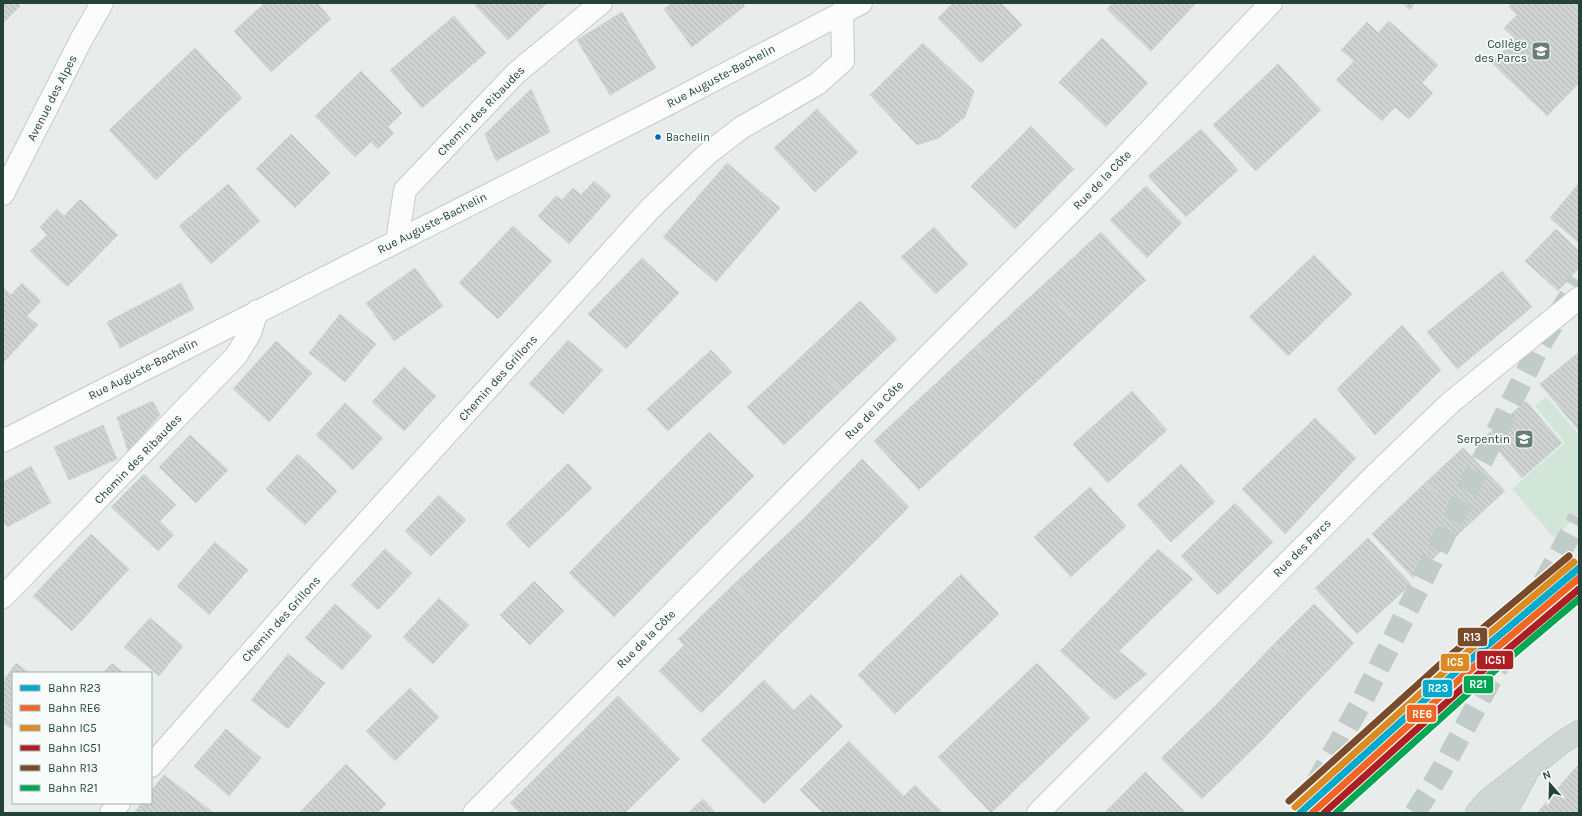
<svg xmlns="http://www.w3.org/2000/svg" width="1582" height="816" font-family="Karla,sans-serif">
<defs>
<pattern id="building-back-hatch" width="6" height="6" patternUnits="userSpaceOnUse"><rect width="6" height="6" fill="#cfd4d2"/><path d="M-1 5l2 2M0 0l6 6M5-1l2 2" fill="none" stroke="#b2b7b5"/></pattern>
</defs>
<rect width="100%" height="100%" fill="#e8edeb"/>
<path fill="#d1e6d8" d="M1546,396L1579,435V514L1554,538L1512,489L1565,443L1535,406Z"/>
<path fill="url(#building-back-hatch)" stroke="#d1d6d4" d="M3,3H18L20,6L3,23Z
M265,3H317L331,19L271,72L234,31Z
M473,3H547L508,40Z
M670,3H742L745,6L692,47L664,9L671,4Z
M953,3H1001L1022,25L981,63L938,18Z
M1113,3H1196L1151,51L1107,9Z
M1402,3H1415L1410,10Z
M1512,3H1579V83L1547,116L1492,63L1515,39L1504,28L1517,15L1509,7Z
M622,12L656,68L610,95L577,40Z
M454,16L486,53L422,108L390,70Z
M1389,21L1438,65L1422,83L1433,93L1409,119L1395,107L1382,121L1336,80L1354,61L1341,50L1367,22L1378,33Z
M1102,38L1148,83L1106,127L1059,82Z
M923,43L974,91L965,117L939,138L917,145L870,95Z
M195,48L242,98L156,180L109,130Z
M1278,64L1321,110L1256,171L1213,125Z
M361,71L402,113L388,127L394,133L378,149L371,142L355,157L315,116Z
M531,89L550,132L496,161L485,134Z
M817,109L858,152L815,192L774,148Z
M1031,126L1074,169L1015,229L971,186Z
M1201,129L1238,170L1186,217L1148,176Z
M291,134L330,173L295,208L256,169Z
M727,163L780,208L716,282L663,237Z
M594,181L611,196L569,244L538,216L556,196L562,200L573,188L581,195Z
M1579,183V243L1550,218Z
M228,184L260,221L211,264L179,226Z
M1146,186L1182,223L1147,258L1110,220Z
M80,199L118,235L67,287L30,251L47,235L40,227L57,209L64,216Z
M513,226L552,261L498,319L459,283Z
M934,227L968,264L936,294L901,257Z
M1556,229L1579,251V268L1558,291L1525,261Z
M1101,232L1146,280L1088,334L1043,285Z
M1314,255L1352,294L1288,356L1249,317Z
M642,258L679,293L626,349L588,314Z
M415,268L443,306L394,341L366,303Z
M1502,271L1532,307L1457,369L1427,332Z
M22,283L41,301L27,316L38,325L3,363V287L11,295Z
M181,283L194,309L120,348L107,322Z
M1043,285L1088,334L1022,395L976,346Z
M860,301L897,339L841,391L805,353Z
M340,314L376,344L345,382L309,353Z
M1402,325L1441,370L1375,435L1337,389Z
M568,340L603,370L563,414L529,384Z
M276,341L312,373L269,422L233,389Z
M976,346L1022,395L919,490L874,441Z
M711,350L732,372L668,431L647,409Z
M1579,352V431L1540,384Z
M805,353L841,391L784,445L747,407Z
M404,367L436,396L404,431L372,402Z
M1132,391L1167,430L1108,483L1073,444Z
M153,401L160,415L128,451L117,417Z
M1526,401L1562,443L1522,478L1486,436Z
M345,403L383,438L353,470L316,435Z
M1315,418L1356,458L1285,534L1242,489Z
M103,425L117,459L69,480L54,447Z
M709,432L754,476L680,550L635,506Z
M190,435L228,470L196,503L159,467Z
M1463,448L1505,491L1466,527L1425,483Z
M298,454L337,491L305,525L266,489Z
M862,459L909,507L848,568L800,522Z
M568,463L592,488L529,548L506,524Z
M1181,464L1215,502L1171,542L1137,505Z
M31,466L51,503L7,527L3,520V482Z
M144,474L176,505L160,521L174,535L158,551L111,507Z
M1425,483L1466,527L1413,578L1372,534Z
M1090,487L1126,526L1071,577L1034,537Z
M439,495L466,520L431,556L405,531Z
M1235,503L1273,542L1218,595L1181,556Z
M635,506L680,550L614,617L569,573Z
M800,522L848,568L781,633L734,584Z
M91,534L129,569L72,631L33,596Z
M1368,538L1411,584L1357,634L1315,588Z
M215,542L248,570L209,615L177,586Z
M385,549L412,573L378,610L351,585Z
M1158,549L1193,579L1119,651L1147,674L1115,700L1060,651Z
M961,574L999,614L895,714L858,675Z
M534,581L564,611L530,645L500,615Z
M734,584L781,633L727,688L678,639Z
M439,598L469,625L433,664L403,637Z
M335,604L372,636L342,670L305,638Z
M1314,604L1354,643L1316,683L1274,644Z
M150,618L183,646L159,676L124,647Z
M1274,644L1316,683L1261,741L1219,702Z
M684,645L727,688L701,713L659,671Z
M288,654L325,683L288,729L251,700Z
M16,663L30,673H13V730L3,723V681Z
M112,663L124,673H103Z
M1037,663L1090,718L991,813L938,757Z
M764,680L794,710L811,694L843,726L764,804L701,740Z
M410,688L439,717L395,761L366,731Z
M618,696L680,759L625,813H520L510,803Z
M1219,702L1261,741L1202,799L1161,758Z
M226,729L261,758L229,796L194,766Z
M849,741L904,796L915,785L943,813H823L800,790Z
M346,764L386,804L377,813H299Z
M1579,765V813H1537L1576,767Z
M1145,772L1184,811L1182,813H1104Z
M164,775L214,813H134L142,803H151V791Z
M703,799L716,813H688Z"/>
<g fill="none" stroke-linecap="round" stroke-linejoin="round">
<path stroke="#c1cbc8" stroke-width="22" stroke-dasharray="22 11" stroke-linecap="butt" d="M1300,813L1362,701L1539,347L1579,281
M1415,813L1441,771L1579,518"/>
<defs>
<path id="street" d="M397,241L405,190L516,73L601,3
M3,597L236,356L250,333L257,311
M151,766L320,574L650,209L706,155L741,128L817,84L843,61L842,13
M111,813L119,803
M474,813L1094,189L1271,3"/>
<path id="secondary" d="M3,194L81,40L102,3
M3,441L668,104L861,3
M1038,813L1374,476L1450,403L1579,298"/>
<path id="primary" d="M1477,813L1488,800L1564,741L1579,732
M1505,813L1525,776"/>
</defs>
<use href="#street" stroke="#c5cac8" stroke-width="24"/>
<use href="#secondary" stroke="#c3cbc8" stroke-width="24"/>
<use href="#primary" stroke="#c3ccc9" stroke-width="24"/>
<use href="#street" stroke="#fcfcfc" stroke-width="22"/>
<use href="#secondary" stroke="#fcfcfc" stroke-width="22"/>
<use href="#primary" stroke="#cfd7d5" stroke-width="22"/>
<defs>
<path id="rail-1" d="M1300,813L1457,671L1579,568"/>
<path id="rail-2" d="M1312,813L1462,677L1579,578"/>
<path id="rail-3" d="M1295,807L1452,665L1574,562"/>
<path id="rail-4" d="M1324,813L1468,683L1579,589"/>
<path id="rail-5" d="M1289,801L1446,659L1569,556"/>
<path id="rail-6" d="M1336,813L1473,689L1579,599"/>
</defs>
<use href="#rail-1" stroke="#f7fbf9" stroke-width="10"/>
<use href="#rail-2" stroke="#f7fbf9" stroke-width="10"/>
<use href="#rail-3" stroke="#f7fbf9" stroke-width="10"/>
<use href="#rail-4" stroke="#f7fbf9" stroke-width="10"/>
<use href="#rail-5" stroke="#f7fbf9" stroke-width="10"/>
<use href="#rail-6" stroke="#f7fbf9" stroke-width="10"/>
<use href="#rail-1" stroke="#00a9ce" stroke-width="7"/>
<use href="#rail-2" stroke="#f26522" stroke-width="7"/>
<use href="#rail-3" stroke="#dd8a23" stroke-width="7"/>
<use href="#rail-4" stroke="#ad1f23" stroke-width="7"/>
<use href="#rail-5" stroke="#7a4b2a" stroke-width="7"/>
<use href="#rail-6" stroke="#00a651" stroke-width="7"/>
</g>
<defs>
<symbol id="school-square" viewBox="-11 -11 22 22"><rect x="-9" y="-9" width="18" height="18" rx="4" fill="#697e78" stroke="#f7fbf9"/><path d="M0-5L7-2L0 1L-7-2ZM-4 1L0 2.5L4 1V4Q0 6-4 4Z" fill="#fff"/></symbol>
</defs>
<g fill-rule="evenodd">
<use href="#school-square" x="1530" y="40" width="22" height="22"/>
<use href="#school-square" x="1513" y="428" width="22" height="22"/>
</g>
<circle fill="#0065bd" stroke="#f7fbf9" stroke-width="1.5" cx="658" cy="137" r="3.5"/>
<g text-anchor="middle" stroke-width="3.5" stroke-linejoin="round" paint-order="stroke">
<g font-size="11" fill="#24423a" stroke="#f7fbf9" text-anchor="start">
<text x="666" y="141">Bachelin</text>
</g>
<g font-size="12" fill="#24423a" stroke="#f7fbf9" text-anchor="end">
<text x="1527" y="48">Collège<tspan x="1527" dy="14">des Parcs</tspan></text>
<text x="1510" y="443">Serpentin</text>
</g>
<g font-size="12" fill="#24423a" stroke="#f7fbf9">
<text transform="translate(721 76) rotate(-28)" y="4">Rue Auguste-Bachelin</text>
<text transform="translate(52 98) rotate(-63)" y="4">Avenue des Alpes</text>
<text transform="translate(481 111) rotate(-46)" y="4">Chemin des Ribaudes</text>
<text transform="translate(1102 180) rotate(-46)" y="4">Rue de la Côte</text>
<text transform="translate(432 223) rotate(-27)" y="4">Rue Auguste-Bachelin</text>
<text transform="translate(143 369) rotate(-27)" y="4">Rue Auguste-Bachelin</text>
<text transform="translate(498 378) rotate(-48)" y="4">Chemin des Grillons</text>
<text transform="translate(874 410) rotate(-45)" y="4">Rue de la Côte</text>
<text transform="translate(138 459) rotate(-46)" y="4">Chemin des Ribaudes</text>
<text transform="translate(1302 548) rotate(-45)" y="4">Rue des Parcs</text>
<text transform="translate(281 619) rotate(-48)" y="4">Chemin des Grillons</text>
<text transform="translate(646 639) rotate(-45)" y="4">Rue de la Côte</text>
</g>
</g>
<g stroke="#f7fbf9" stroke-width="1.5">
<rect x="1457" y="627" width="31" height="20" rx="4" fill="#7a4b2a"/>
<rect x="1476" y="650" width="38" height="20" rx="4" fill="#ad1f23"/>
<rect x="1440" y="653" width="30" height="19" rx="4" fill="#dd8a23"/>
<rect x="1463" y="675" width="31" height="19" rx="4" fill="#00a651"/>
<rect x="1422" y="679" width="31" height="19" rx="4" fill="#00a9ce"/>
<rect x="1406" y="704" width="31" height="19" rx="4" fill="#f26522"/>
</g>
<g font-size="11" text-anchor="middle" font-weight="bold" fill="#fff">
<text x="1472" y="641">R13</text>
<text x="1495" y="664">IC51</text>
<text x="1455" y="666">IC5</text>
<text x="1478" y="688">R21</text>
<text x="1438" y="692">R23</text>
<text x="1422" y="718">RE6</text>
</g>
<rect width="1582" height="816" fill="none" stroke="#24423a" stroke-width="8"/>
<rect x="12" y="672" width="140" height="132" fill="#f7fbf9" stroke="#a3b1ad"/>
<rect x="20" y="685" width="20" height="6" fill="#00a9ce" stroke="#a3b1ad"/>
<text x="48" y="692" font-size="12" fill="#24423a">Bahn R23</text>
<rect x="20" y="705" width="20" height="6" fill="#f26522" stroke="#a3b1ad"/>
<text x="48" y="712" font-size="12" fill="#24423a">Bahn RE6</text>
<rect x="20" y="725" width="20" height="6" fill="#dd8a23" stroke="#a3b1ad"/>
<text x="48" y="732" font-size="12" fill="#24423a">Bahn IC5</text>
<rect x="20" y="745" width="20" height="6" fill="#ad1f23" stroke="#a3b1ad"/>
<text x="48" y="752" font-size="12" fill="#24423a">Bahn IC51</text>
<rect x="20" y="765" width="20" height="6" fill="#7a4b2a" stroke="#a3b1ad"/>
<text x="48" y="772" font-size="12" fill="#24423a">Bahn R13</text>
<rect x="20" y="785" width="20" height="6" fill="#00a651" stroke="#a3b1ad"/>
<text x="48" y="792" font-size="12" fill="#24423a">Bahn R21</text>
<g transform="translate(1550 784) rotate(340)" stroke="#f7fbf9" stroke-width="3" paint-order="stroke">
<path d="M0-3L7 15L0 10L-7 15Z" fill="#24423a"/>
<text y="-6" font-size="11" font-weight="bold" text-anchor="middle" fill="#24423a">N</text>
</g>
</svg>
